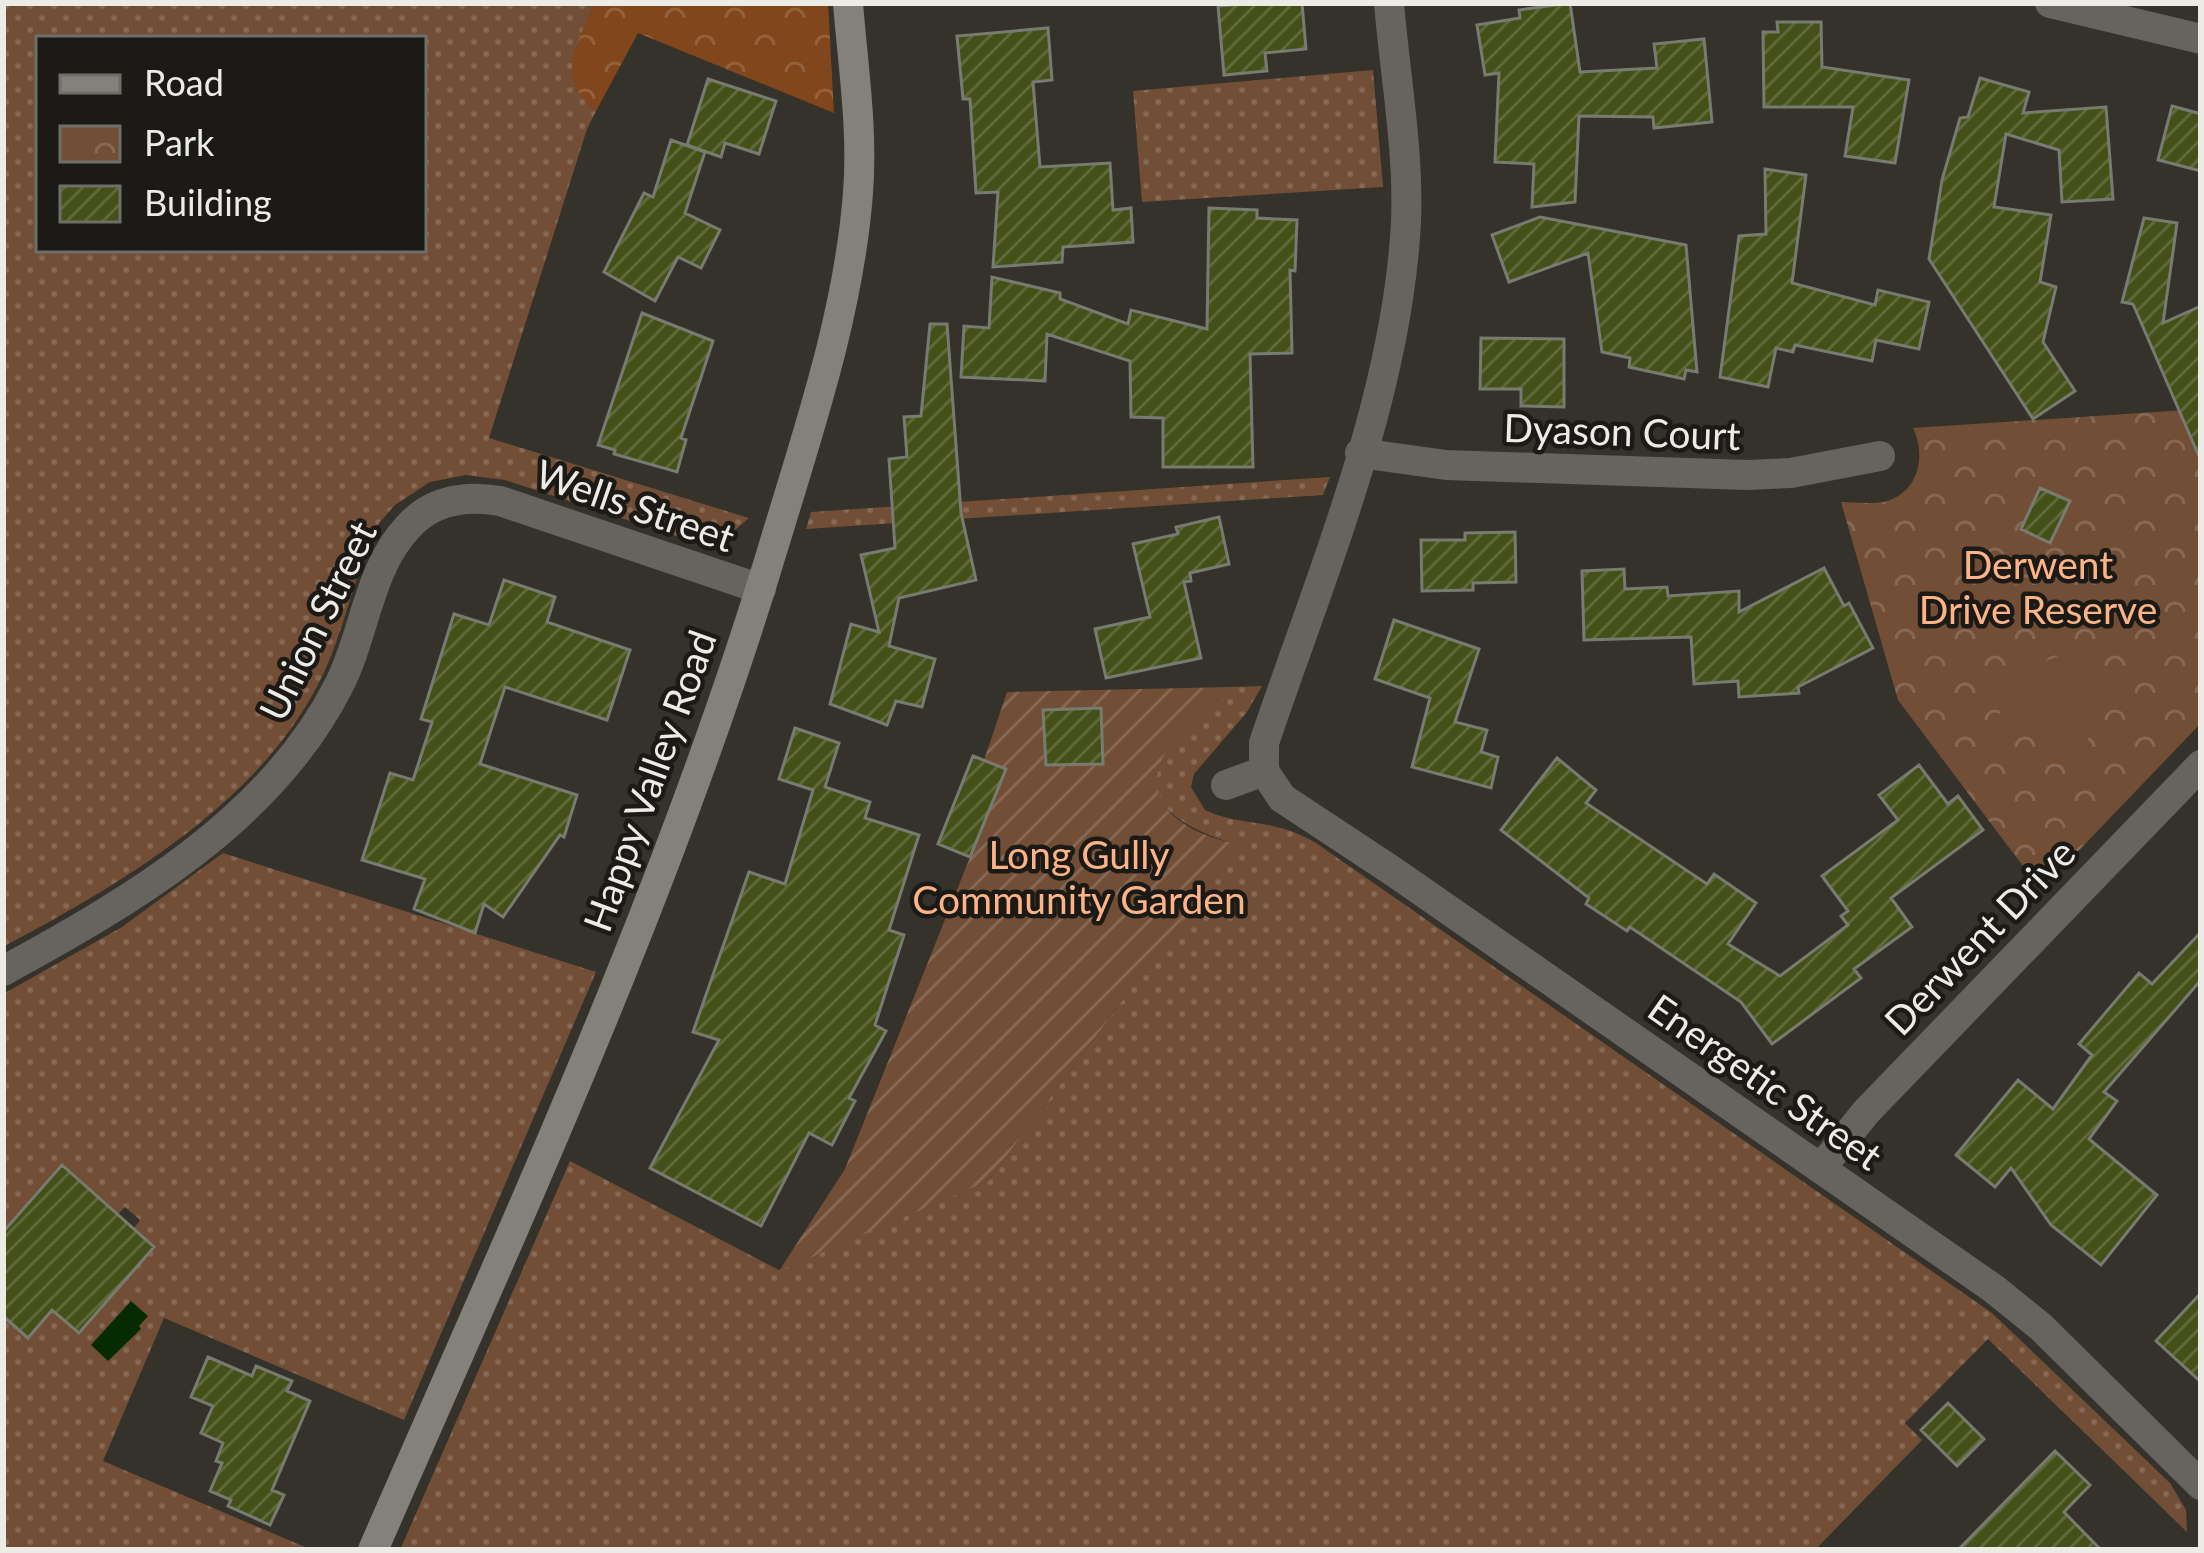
<svg xmlns="http://www.w3.org/2000/svg" width="2204" height="1553" font-family="Lato,sans-serif">
<defs>
<pattern id="grass-dots" width="8" height="8" patternUnits="userSpaceOnUse" patternTransform="scale(3)"><rect width="8" height="8" fill="#724e37"/><path d="M2 2h.1M6 6h.1" fill="none" stroke="#866854" stroke-width="1.8" stroke-linecap="round"/></pattern>
<pattern id="forest-crowns" width="20" height="18" patternUnits="userSpaceOnUse" patternTransform="scale(3)"><rect width="20" height="18" fill="#82461c"/><path d="M2 6a3 3 0 1 1 6 0M12 15a3 3 0 1 1 6 0" fill="none" stroke="#94613d"/></pattern>
<pattern id="park-crowns" width="20" height="18" patternUnits="userSpaceOnUse" patternTransform="scale(3)"><rect width="20" height="18" fill="#724e37"/><path d="M2 6a3 3 0 1 1 6 0M12 15a3 3 0 1 1 6 0" fill="none" stroke="#866854"/></pattern>
<pattern id="garden-furrows" width="10" height="10" patternUnits="userSpaceOnUse" patternTransform="scale(3)"><rect width="10" height="10" fill="#724e37"/><path d="M-1 1l2-2M0 10L10 0M9 11l2-2" fill="none" stroke="#866854"/></pattern>
<pattern id="building-hatch" width="6" height="6" patternUnits="userSpaceOnUse" patternTransform="scale(3)"><rect width="6" height="6" fill="#455018"/><path d="M-1 1l2-2M0 6l6-6M5 7l2-2" fill="none" stroke="#606939"/></pattern>
</defs>
<rect width="100%" height="100%" fill="#34322a"/>
<path fill="url(#grass-dots)" fill-rule="evenodd" d="M3,3H595C577,43 555,78 596,111L587,129L489,438L749,518L728,536L695,542L505,480L466,475L430,482L395,505L379,523C355,569 347,622 325,670C267,799 123,883 3,947ZM39,39H423V249H39Z
M1373,70L1383,187L1142,202L1133,91Z
M1330,477L1323,495L806,529L811,512Z
M1262,686L1247,712L1194,774L1191,787L1205,810C1244,828 1273,817 1316,843L1992,1313L2170,1483L2186,1510L2187,1532L1988,1339L1905,1423L1922,1440L1815,1550H400L570,1161L779,1270L988,1181L1238,845C1188,830 1122,801 1176,738C1192,719 1213,705 1231,687Z
M223,853L596,972L404,1420L164,1318L103,1461L312,1550H3V1316L28,1337L52,1311L79,1333L154,1247L134,1228L140,1220L125,1207L118,1214L62,1165L35,1196L47,1208L30,1228L16,1216L3,1232V994L122,927Z"/>
<path fill="url(#forest-crowns)" d="M595,3H828L834,113L638,33L596,111C554,77 577,44 595,3Z"/>
<path fill="url(#park-crowns)" d="M2201,409V723L2041,890L1898,700L1841,502C1855,502 1870,504 1883,502C1918,494 1927,457 1913,428Z"/>
<path fill="url(#garden-furrows)" d="M1231,687C1211,707 1186,723 1170,746C1130,802 1189,836 1239,844L988,1181L779,1271L845,1169L1005,770L984,760L1007,692Z"/>
<path fill="#724e37" d="M2090,636L2101,711L2078,760L1996,721L2020,671L2077,649Z"/>
<path fill="#062b02" d="M131,1301L148,1316L139,1326L141,1329L108,1361L91,1345Z"/>
<path fill="url(#building-hatch)" stroke="#787b71" stroke-width="3" d="M1256,3H1302L1306,49L1265,53L1267,71L1224,75L1218,6Z
M1570,3L1580,72L1657,68L1654,44L1704,39L1712,122L1654,128L1653,117L1579,116L1575,202L1532,207L1534,164L1495,162L1499,73L1485,75L1477,25L1520,18L1519,10Z
M1777,22H1821L1822,67L1909,80L1895,163L1845,156L1853,107H1764L1763,32H1778Z
M1048,28L1052,80L1033,82L1040,167L1110,163L1113,210L1131,208L1133,242L1063,247L1062,262L993,267L998,192L976,193L970,99H963L957,36Z
M1980,78L2029,92L2023,113L2106,107L2113,199L2062,202L2059,150L2006,134L1994,207L2051,215L2040,282L2056,287L2043,342L2075,391L2033,419L1929,259L1942,180L1960,118L1968,117Z
M708,79L776,101L759,154L725,143L721,157L687,145Z
M2172,106L2201,114V171L2158,160Z
M671,140L705,152L685,213L720,230L701,268L678,257L655,301L604,272L644,193L653,197Z
M1765,169L1806,175L1792,283L1875,305L1878,290L1929,302L1919,349L1876,340L1872,361L1795,345L1793,352L1776,348L1768,387L1720,377L1739,236L1766,234Z
M1209,208L1257,210V218L1297,220L1295,271L1290,270L1292,353L1250,354L1253,467H1163V418L1131,417L1130,361L1047,334L1045,381L961,377L964,326L989,328L992,277L1060,293V299L1128,324L1131,310L1207,329Z
M1540,217L1686,245L1697,372L1686,370L1684,379L1629,367L1630,358L1602,352L1588,253L1509,282L1492,235Z
M2144,218L2177,223L2163,323L2201,306V461L2133,304L2122,302Z
M642,313L713,341L681,438L686,440L677,472L614,454L615,450L598,445Z
M930,324H947L961,513L976,580L899,598L889,646L935,659L922,707L896,701L887,725L830,704L851,624L879,632L861,555L895,548L889,459L907,457L904,417L921,416Z
M1481,338L1564,339V407L1521,406V389H1480Z
M2040,488L2070,501L2050,543L2021,529Z
M1219,517L1229,564L1190,573L1191,581L1184,582L1201,658L1106,678L1095,629L1150,617L1133,544L1178,534L1176,527Z
M1515,532L1516,582L1473,583V590L1422,591L1421,540H1465V533Z
M1824,568L1844,606L1849,603L1873,648L1798,687L1799,693L1739,697L1738,681L1694,684L1691,637L1584,640L1582,571L1624,569L1625,589L1667,587L1668,596L1739,591V612Z
M504,580L555,597L547,622L630,650L607,720L505,687L480,764L577,795L564,837L560,835L503,917L484,904L475,933L414,909L425,879L362,860L390,773L413,780L432,722L421,719L454,614L489,625Z
M1394,620L1479,649L1455,722L1487,730L1481,752L1498,757L1491,788L1412,767L1430,698L1375,679Z
M1101,708L1103,764L1046,765L1043,710Z
M795,728L839,743L825,787L870,802L865,818L919,835L889,930L904,935L875,1025L886,1031L849,1098L855,1101L832,1145L809,1133L761,1226L650,1168L719,1040L693,1032L749,872L785,884L813,790L779,779Z
M973,756L1006,769L970,857L938,844Z
M1557,758L1596,790L1586,803L1707,884L1714,874L1756,903L1728,944L1780,976L1848,925L1841,916L1848,911L1822,876L1898,820L1879,795L1919,765L1948,804L1958,796L1983,830L1891,898L1912,927L1854,969L1861,978L1772,1044L1741,1002L1630,927L1627,931L1586,904L1589,898L1501,830Z
M2201,932V980L2104,1092L2117,1101L2089,1139L2157,1195L2101,1265L2051,1225L2011,1168L1995,1187L1956,1155L2018,1080L2053,1109L2092,1055L2079,1044L2139,973L2152,984Z
M62,1165L154,1247L79,1333L52,1310L28,1338L3,1316V1232Z
M2201,1293V1382L2156,1341Z
M208,1357L252,1376L256,1366L292,1381L287,1391L310,1401L272,1490L284,1495L270,1525L228,1506L231,1500L210,1491L222,1463L216,1461L223,1443L201,1433L213,1406L191,1397Z
M1948,1403L1984,1439L1957,1466L1921,1430Z
M2055,1451L2090,1485L2064,1512L2101,1550H1958Z"/>
<g fill="none" stroke-linecap="round" stroke-linejoin="round">
<path stroke="#676460" stroke-width="30" d="M1389,3C1395,75 1409,151 1406,222C1397,398 1320,577 1264,743V771L1282,798L1394,872L1994,1289L2041,1327L2201,1485
M2050,3L2201,39
M1360,453L1446,465L1748,475L1791,473L1880,456
M1226,785L1264,771
M3,971C130,902 272,819 339,685C365,635 368,569 408,527C432,500 465,495 500,501L761,589
M1821,1168L1866,1112L2201,765"/>
<path stroke="#84807a" stroke-width="30" d="M373,1550C518,1217 672,886 776,538C810,426 849,311 858,193C863,130 853,66 848,3"/>
</g>
<g text-anchor="middle" stroke-width="9" stroke-linejoin="round" paint-order="stroke">
<g font-size="39" fill="#ecebe5" stroke="#1b1a16">
<text transform="translate(1622 432) rotate(2)" y="14">Dyason Court</text>
<text transform="translate(635 506) rotate(19)" y="14">Wells Street</text>
<text transform="translate(318 621) rotate(-64)" y="14">Union Street</text>
<text transform="translate(650 781) rotate(-70)" y="14">Happy Valley Road</text>
<text transform="translate(1980 937) rotate(-46)" y="14">Derwent Drive</text>
<text transform="translate(1765 1082) rotate(35)" y="14">Energetic Street</text>
</g>
<g font-size="39" fill="#fcb487" stroke="#1b1a16">
<text x="2038" y="579">Derwent<tspan x="2038" dy="45">Drive Reserve</tspan></text>
<text x="1079" y="869">Long Gully<tspan x="1079" dy="45">Community Garden</tspan></text>
</g>
</g>
<rect width="2204" height="1553" fill="none" stroke="#ecebe5" stroke-width="12"/>
<rect x="36" y="36" width="390" height="216" fill="#1b1a16" stroke="#6f6e69" stroke-width="3"/>
<rect x="60" y="75" width="60" height="18" fill="#84807a" stroke="#6f6e69" stroke-width="3"/>
<text x="144" y="96" font-size="36" fill="#ecebe5">Road</text>
<rect x="60" y="126" width="60" height="36" fill="url(#park-crowns)" stroke="#6f6e69" stroke-width="3"/>
<text x="144" y="156" font-size="36" fill="#ecebe5">Park</text>
<rect x="60" y="186" width="60" height="36" fill="url(#building-hatch)" stroke="#6f6e69" stroke-width="3"/>
<text x="144" y="216" font-size="36" fill="#ecebe5">Building</text>
</svg>
